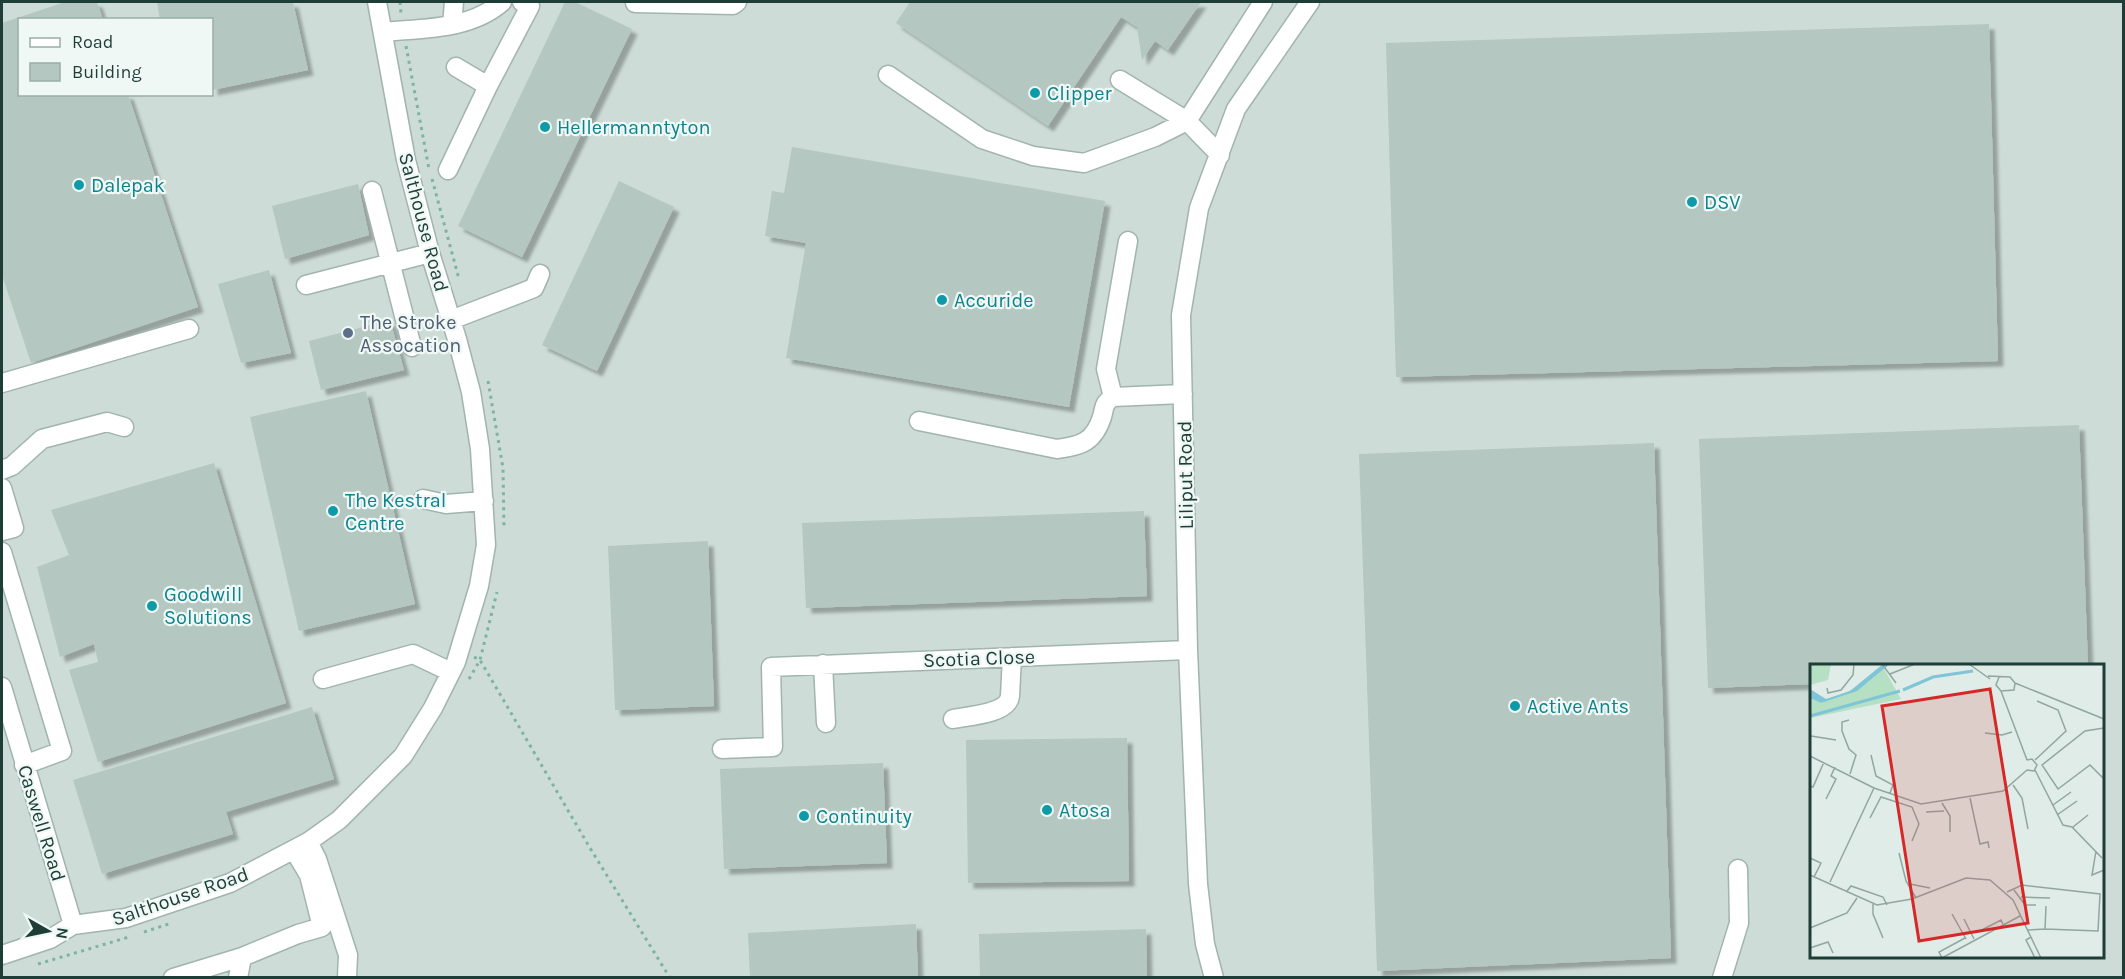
<svg xmlns="http://www.w3.org/2000/svg" width="2125" height="979" font-family="Karla,sans-serif">
<defs>
<filter id="shadow"><feDropShadow dx="5.5" dy="5.5" stdDeviation="1.5" flood-color="#0004"/></filter>
</defs>
<rect width="100%" height="100%" fill="#dfece7"/>
<path fill="#cddcd6" fill-rule="evenodd" d="M2,2H2123V977L2,978ZM20,20H212V94H20ZM1812,666H2102V956H1812Z"/>
<path fill="#b4c7c0" filter="url(#shadow)" d="M65,2H97L103,20H20V94H128L198,307L31,363L2,275V23Z
M157,2H293L308,70L212,90V20H160Z
M565,2H575L632,29L522,257L458,226Z
M910,2H1201L1168,50L1155,41L1142,60L1137,27L1121,17L1048,126L896,23Z
M1989,24L1998,361L1396,377L1386,43Z
M792,147L1105,201L1069,407L786,358L806,243L765,236L772,191L784,193Z
M619,181L674,207L597,371L542,345Z
M358,184L369,235L285,259L272,206Z
M269,270L291,353L241,363L218,284Z
M390,320L404,370L321,390L309,341Z
M366,391L415,604L299,631L250,417Z
M2079,425L2088,666H1812V684L1708,688L1699,439Z
M1654,443L1671,958L1377,971L1359,454Z
M214,463L286,703L98,762L69,670L98,662L94,644L60,657L37,567L69,555L51,510Z
M1144,511L1147,596L806,608L802,523Z
M708,541L714,706L615,710L608,546Z
M312,707L334,779L226,812L233,834L102,874L73,780Z
M1127,738L1129,881L968,883L966,740Z
M883,763L887,863L724,869L720,769Z
M916,924L918,978H750L748,933Z
M1146,929L1147,978H980L979,934Z"/>
<g fill="none" stroke-linecap="round" stroke-linejoin="round">
<defs>
<path id="minor" d="M635,3L733,5L737,2
M452,25L454,2
M383,32C424,28 470,30 502,2
M456,67L488,86
M888,75L982,139L1033,156L1084,163L1155,137L1187,121L1263,2
M1120,80L1187,121L1220,155
M448,170L488,86L530,6L522,2
M372,191L412,347
M306,285L430,253
M451,320L534,288L540,274
M2,383L189,329
M1113,397L1106,369L1128,241
M919,421L1057,449C1081,446 1094,442 1102,417C1105,406 1103,404 1113,397L1183,394
M2,470L12,466L42,439L107,422L124,427
M2,488L14,528L2,531
M423,499L446,504L484,501
M2,552L62,751L24,765
M823,664L826,723
M323,679L413,654L451,672
M2,687L73,925
M953,719C968,716 1008,714 1010,696L1012,657
M722,749L773,747L771,667L1188,650
M308,842L317,859L348,955L347,978
M2,955L50,939L73,925L126,918L230,883L308,842L339,820L403,756L433,708L456,662L479,586L486,545L480,449L471,392L457,339L430,253L406,160L377,2
M173,978L242,957L298,934L322,927L309,875L294,850
M238,978L242,957
M1214,978L1205,944L1198,884L1188,650L1181,315L1199,208L1236,109L1310,2
M1722,978L1739,923L1738,869"/>
</defs>
<use href="#minor" stroke="#a1b4af" stroke-width="21"/>
<path stroke="#7cb3a4" stroke-width="3" stroke-dasharray="3 4.5" stroke-linecap="butt" d="M400,2L401,13
M406,46L429,169
M432,179L459,279
M488,381L503,468L504,529
M474,657L480,660L590,848L670,978
M469,679L480,660L497,592
M144,932L172,923
M38,964L129,937"/>
<use href="#minor" stroke="#fff" stroke-width="18"/>
</g>
<g fill="#0f9aa8" stroke="#eff8f4" stroke-width="2">
<circle cx="1035" cy="93" r="6"/>
<circle cx="545" cy="127" r="6"/>
<circle cx="79" cy="185" r="6"/>
<circle cx="1692" cy="202" r="6"/>
<circle cx="942" cy="300" r="6"/>
<circle cx="333" cy="511" r="6"/>
<circle cx="152" cy="606" r="6"/>
<circle cx="1515" cy="706" r="6"/>
<circle cx="1047" cy="810" r="6"/>
<circle cx="804" cy="816" r="6"/>
</g>
<circle fill="#5c6f8a" stroke="#eff8f4" stroke-width="2" cx="348" cy="333" r="6"/>
<g text-anchor="middle" stroke-width="4.5" stroke-linejoin="round" paint-order="stroke">
<g font-size="20" fill="#0d838f" stroke="#eff8f4" text-anchor="start">
<text x="1047" y="100">Clipper</text>
<text x="557" y="134">Hellermanntyton</text>
<text x="91" y="192">Dalepak</text>
<text x="1704" y="209">DSV</text>
<text x="954" y="307">Accuride</text>
<text x="345" y="507">The Kestral<tspan x="345" dy="23">Centre</tspan></text>
<text x="164" y="601">Goodwill<tspan x="164" dy="23">Solutions</tspan></text>
<text x="1527" y="713">Active Ants</text>
<text x="1059" y="817">Atosa</text>
<text x="816" y="823">Continuity</text>
</g>
<g font-size="20" fill="#1e3d37" stroke="#eff8f4">
<text transform="translate(424 222) rotate(75)" y="7">Salthouse Road</text>
<text transform="translate(1185 475) rotate(-91)" y="7">Liliput Road</text>
<text transform="translate(979 658) rotate(-2)" y="7">Scotia Close</text>
<text transform="translate(42 823) rotate(73)" y="7">Caswell Road</text>
<text transform="translate(180 896) rotate(-19)" y="7">Salthouse Road</text>
</g>
<g font-size="20" fill="#4e5e75" stroke="#eff8f4" text-anchor="start">
<text x="360" y="329">The Stroke<tspan x="360" dy="23">Assocation</tspan></text>
</g>
</g>
<g transform="translate(1810 664)">
<rect width="294" height="294" fill="#dfece7"/>
<path d="M0,0H21L18,16L0,21ZM74,5L91,35L0,54V34L11,39L28,32L57,19Z" fill="#b5e0c3"/>
<path d="M73,0H80L47,27L11,39L0,34V25L16,35L40,27Z" fill="#80c5d7"/>
<path fill="none" stroke="#80c5d7" stroke-width="3" d="M93,26L123,13L163,7M0,52L90,27"/>
<path fill="none" stroke="#92a6a1" stroke-width="1.5" d="M72,0L86,19M159,0L180,15M80,10L105,0M178,12L200,13L205,19L204,26L191,27L186,21L189,13M205,19L294,55M17,24L18,29L31,26L43,11L44,0M191,27L217,96M39,56L32,58V67L39,85L46,91L40,110M294,64L275,67L232,101L248,125L280,101L294,115M175,69L192,71L202,68M1,72L26,76M61,91L66,112L83,121L80,129M0,92L64,124L111,140L193,127L217,106M217,96L222,95L227,101L224,107L217,106M225,96L256,67L248,46L227,37M225,106L253,161L262,163L292,194M203,121L212,134L218,165M0,122L3,123L14,98M160,134L170,180L178,178L179,184M16,135L26,115L21,112L25,103M132,139L140,152V168M243,141L261,128M116,148L134,147M247,151L267,137M60,154L71,133L102,143L109,160L102,177M263,163L278,151M286,187L282,211L294,206M89,189L96,217L106,234M0,194L11,199L4,213M0,211L67,241L102,235L156,214L180,216L203,236L231,294M20,218L64,124M100,220L120,224M204,226L215,241H226M37,227L41,222L73,233L77,241M197,228L212,221L290,230L288,267L235,265M211,233L240,234M63,240V250L73,274M142,250L156,275M154,255L164,275M0,264L37,249L47,234M218,266L235,265L236,242M168,268L191,256L193,260M221,273L216,276L225,294M155,274L129,288L132,294L210,252M0,284L18,278L23,289"/>
<path fill="#d62828" fill-opacity="0.15" stroke="#d62828" stroke-width="3" d="M180,25L218,259L109,277L72,42Z"/>
<rect width="294" height="294" fill="none" stroke="#1e3d37" stroke-width="3"/>
</g>
<rect width="2125" height="979" fill="none" stroke="#1e3d37" stroke-width="6"/>
<rect x="18" y="18" width="195" height="78" fill="#eff8f4" stroke="#9bada8" stroke-width="1.5"/>
<rect x="30" y="38" width="30" height="9" fill="#ffffff" stroke="#9bada8" stroke-width="1.5"/>
<text x="72" y="48" font-size="18" fill="#1e3d37">Road</text>
<rect x="30" y="63" width="30" height="18" fill="#b4c7c0" stroke="#9bada8" stroke-width="1.5"/>
<text x="72" y="78" font-size="18" fill="#1e3d37">Building</text>
<g transform="translate(48 931) rotate(99)" stroke="#eff8f4" stroke-width="4.5" paint-order="stroke">
<path d="M0-4.5L10 22L0 15L-10 22Z" fill="#1e3d37"/>
<text y="-9" font-size="16" font-weight="bold" text-anchor="middle" fill="#1e3d37">N</text>
</g>
</svg>
